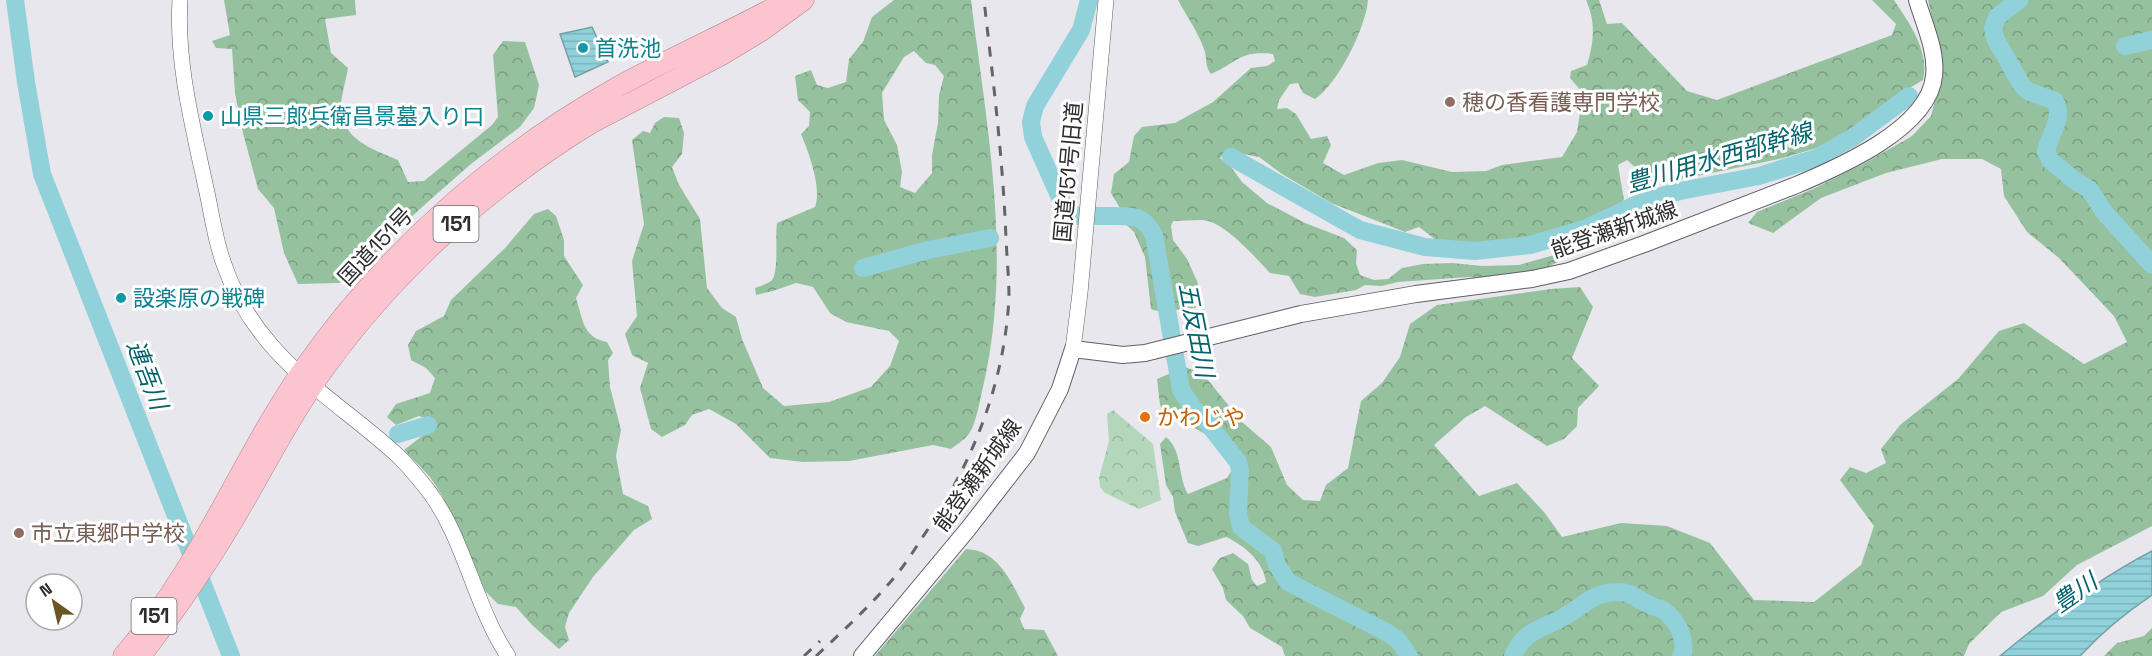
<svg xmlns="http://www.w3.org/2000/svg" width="2152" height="656" font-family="'Space Grotesk','Noto Sans JP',sans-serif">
<defs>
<pattern id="forest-crowns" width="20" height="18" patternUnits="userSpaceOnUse" patternTransform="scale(1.5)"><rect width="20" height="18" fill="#96c19f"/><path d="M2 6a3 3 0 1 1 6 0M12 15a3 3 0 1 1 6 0" fill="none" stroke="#7b9d82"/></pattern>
<pattern id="park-crowns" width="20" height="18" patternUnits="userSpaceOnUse" patternTransform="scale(1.5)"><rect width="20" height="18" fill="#b4d6ba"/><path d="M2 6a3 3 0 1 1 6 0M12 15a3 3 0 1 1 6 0" fill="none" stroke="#9bb8a0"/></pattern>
<pattern id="water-rules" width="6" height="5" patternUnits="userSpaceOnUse" patternTransform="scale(1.5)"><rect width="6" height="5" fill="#90d1da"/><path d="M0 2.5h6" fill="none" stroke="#7cb4bb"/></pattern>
</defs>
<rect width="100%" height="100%" fill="#e8e7ed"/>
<path fill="url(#forest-crowns)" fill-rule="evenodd" d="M224,0H355L356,15L325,19L331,53L348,68C346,80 342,93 341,105C340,139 372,149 398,160L408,182L424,181L492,125L498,117L493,55L503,41L525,42L539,85L534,108L520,127L471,164L431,199L397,230L355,277L339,283L298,284L284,253L274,208L258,189L243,133L235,93L232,49L216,48L212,41L230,35Z
M894,0H971C987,128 1013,259 983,387C980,399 976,426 968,435C964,440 956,445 951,449L933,445L849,461L803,462L770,458L736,424L709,409L692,415L685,425L662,437L651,429L640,388L648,363L632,355L625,334L637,316L632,261L644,224L632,140L643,131L650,133L655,123L664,117L679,118L684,133L682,154L672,167L679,185L700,219L707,288L722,308L736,317L742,339L763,388L784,406L829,402L871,387L890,366L899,341L889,331L846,322L830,313L813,287L796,283L773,291L756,295L755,288C760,286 768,284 772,280C779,272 775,236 777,223L815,207C822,188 809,153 801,134L809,126L810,112L798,100L795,76L811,70L817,85L828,88L846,82L849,59L863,42L872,17ZM914,51L926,63L935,65L944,76L939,95L938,123L932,155V173L915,193L900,187L902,172L897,145L884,120L882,93L904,57Z
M1178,0H1368C1366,27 1338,84 1315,99L1303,93L1298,83L1290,84L1279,100L1277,109L1287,108L1296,114L1311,139L1327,136L1331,145L1323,163L1344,175L1378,163L1402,160L1452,172L1486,171L1502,165L1562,157L1577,132L1583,93L1570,78L1571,71L1587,65C1594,41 1596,23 1586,0H1599L1607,24L1622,23L1687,91L1717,100L1892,35L1896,24L1872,0H1894C1909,23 1930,51 1923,80L1901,93L1833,143L1783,158L1673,181H1651L1627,160L1618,165L1624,200L1615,210L1559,231L1509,240L1462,244L1436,240L1419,227L1405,232L1331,203L1282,174L1259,157L1227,151L1220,158L1231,167L1242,182L1267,203L1305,223L1344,238L1357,250L1356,263L1360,275L1374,280L1388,279L1402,268L1423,264L1452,263L1482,266L1519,265L1565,252L1566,257L1545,269L1508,278L1468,277L1398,282L1382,286L1365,285L1356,290L1315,297L1300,294L1289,276L1270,273C1256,258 1223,220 1202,220C1193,220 1183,221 1173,221L1171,226L1173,240L1187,259L1197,281L1202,299L1195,308C1183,308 1160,314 1151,309L1145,257L1134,232L1121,220V210L1111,193L1114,174L1129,162L1134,136L1142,127L1175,123L1213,102L1251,68L1267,66L1275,61L1273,54C1240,50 1238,62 1211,74C1205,66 1207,61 1205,52C1199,33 1187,17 1178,0Z
M1928,0H2152V526L2077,565L2043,596L2001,612L1969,644L1964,656H1285L1282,647L1250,628L1243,616L1226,600L1223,588L1212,569L1220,558L1233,553L1248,564L1252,580L1257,586L1266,582C1264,562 1244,545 1226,537L1198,546L1188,543L1175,512L1173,497L1166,485L1160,444L1166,437C1183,451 1177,475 1188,494L1227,478L1232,470C1230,464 1228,457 1224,452C1212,436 1188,421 1169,421L1160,405L1157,379L1185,367L1203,374L1242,422L1271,447L1287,485L1303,500L1320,501L1326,485L1348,468L1361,401L1382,383L1400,357L1410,324L1437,305L1551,289L1580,287L1593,307L1572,358L1599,386L1578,408L1577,426L1564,439L1547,446L1485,406L1466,417L1434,445L1479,496L1517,483L1544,512L1562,537L1621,523L1667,526L1710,543L1754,600L1814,602L1861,565L1874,526L1840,480L1850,467L1866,473L1886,463L1881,449L1900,425L1958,379L1999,331L2024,323L2084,364L2127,342L2114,316L2059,258L2027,232L2004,196L2001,169L1982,159H1942L1886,173L1821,198L1773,233L1748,223L1757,212L1813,189L1865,163L1912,136L1931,116L1943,69Z
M548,209L556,216L564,240V256L583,285L576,298C583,319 582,337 607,342L613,353L608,360L610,387L621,430L616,456L623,494L648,506L652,519L634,530L593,577L569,613L565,627L569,640L559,649L532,625L516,607L498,604L485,591L442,495L430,477L404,450L426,433L431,420L419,416L396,425L387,417L396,404L430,393L435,378L426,368L411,360L408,345L416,331L444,316L451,300L505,248L534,214Z
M966,549C999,550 1011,582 1025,608L1020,619L1024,629L1044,630L1058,656H875Z
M2152,628V656H2104L2117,643L2144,636Z"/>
<path fill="url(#park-crowns)" d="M1113,410L1153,444L1161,500L1139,509L1105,493L1100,487L1099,478L1109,441L1107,414Z"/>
<path fill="url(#water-rules)" stroke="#73a0a7" stroke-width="1.5" d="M592,27L608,62L575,77L560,34Z
M2152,551V595C2125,613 2102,632 2080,656H2000C2048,616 2097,580 2152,551Z"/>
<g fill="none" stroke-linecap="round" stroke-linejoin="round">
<path stroke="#90d1da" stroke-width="18" d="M15,0L26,82L42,174L231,656
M1089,0L1081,30L1035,106L1031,122L1033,137L1062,202L1069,212L1077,216C1088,216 1099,216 1110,216C1133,216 1142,214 1154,235L1181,390L1194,409L1209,425L1238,462L1240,470L1238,513L1241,527L1273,551L1277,565L1288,582L1388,633L1398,640L1409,656
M2019,0L1997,17L1993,28L1995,38L2021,84L2028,91L2055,101C2064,119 2050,133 2046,151L2050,160L2074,180L2090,190L2104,212L2152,265
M2125,46L2152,40
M1231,157L1360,230L1425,247L1475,251L1530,245L1585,229L1644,201L1680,191L1759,176L1816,158L1852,138L1909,96
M863,268L928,250L990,238
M398,434L428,425
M1513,656C1525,628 1545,629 1567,615C1586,604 1592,593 1617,592C1630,591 1635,598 1646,603C1651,606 1658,607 1663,610C1678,621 1685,637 1683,654L1681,656"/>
<defs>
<path id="tertiary" d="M180,0C176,63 193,127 206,188C212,214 215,242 225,267C235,296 251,322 271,345C307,387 356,417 397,455C408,465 418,478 427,489C464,536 474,605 508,656
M1073,349L1080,293L1106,0"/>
<path id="secondary" d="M862,656L968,529L1027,453L1060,389L1073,349L1123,355L1145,353L1301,314L1416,294L1532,279L1569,271L1644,244L1794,186C1837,168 1929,129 1934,76C1937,51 1924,24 1917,0"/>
<path id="trunk" d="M123,656C145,630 165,603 183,574C225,508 257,436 302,371C384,253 495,155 621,85C676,55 733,30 788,0
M141,656C177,609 210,561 240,509C268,461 294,410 327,365C397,269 488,187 590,124L722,55L763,30L804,0"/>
</defs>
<use href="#tertiary" stroke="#5f5e64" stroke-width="16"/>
<use href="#secondary" stroke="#5f5e64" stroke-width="18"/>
<use href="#trunk" stroke="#b48690" stroke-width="21"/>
<use href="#tertiary" stroke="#fff" stroke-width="15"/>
<use href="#secondary" stroke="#fff" stroke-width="16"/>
<use href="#trunk" stroke="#fcc4cf" stroke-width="20"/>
<path stroke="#656467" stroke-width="3" stroke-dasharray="10 10" stroke-linecap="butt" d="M804,656L820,641
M816,656C843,631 869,607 893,579C904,566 913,552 922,538C971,466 1004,387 1009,298C1009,279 1007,259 1006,239C1003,159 993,80 984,0"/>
</g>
<g fill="#0f9aa8" stroke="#fff" stroke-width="2">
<circle cx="583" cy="48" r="6"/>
<circle cx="208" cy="116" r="6"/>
<circle cx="121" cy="298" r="6"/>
</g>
<g fill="#8d6e63" stroke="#fff" stroke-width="2">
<circle cx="1450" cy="102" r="6"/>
<circle cx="19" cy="533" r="6"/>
</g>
<circle fill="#e8710a" stroke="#fff" stroke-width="2" cx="1145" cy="417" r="6"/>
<g text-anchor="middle" stroke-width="6" stroke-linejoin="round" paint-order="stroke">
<g fill="#fff" stroke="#6d6d6e" stroke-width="1.5">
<rect x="433.5" y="206" width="45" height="36" rx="4.5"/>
<rect x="131.5" y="598" width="45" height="36" rx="4.5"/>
</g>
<g font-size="21" font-weight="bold" fill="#2e2e30">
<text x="456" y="231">151</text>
<text x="154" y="623">151</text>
</g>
<g font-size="22" fill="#0d838f" stroke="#fff" text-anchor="start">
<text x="595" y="56">首洗池</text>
<text x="220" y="124">山県三郎兵衛昌景墓入り口</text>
<text x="133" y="306">設楽原の戦碑</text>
</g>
<g font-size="22" fill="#785e54" stroke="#fff" text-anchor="start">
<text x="1462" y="110">穂の香看護専門学校</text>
<text x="31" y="541">市立東郷中学校</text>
</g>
<g font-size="22" fill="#2e2e30" stroke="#fff">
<text transform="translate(1068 172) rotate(-85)" y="8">国道151号旧道</text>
<text transform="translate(1614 229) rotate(-19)" y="8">能登瀬新城線</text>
<text transform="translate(375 246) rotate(-47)" y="8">国道151号</text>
<text transform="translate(977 475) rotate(-54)" y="8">能登瀬新城線</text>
</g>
<g font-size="22" fill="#c56008" stroke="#fff" text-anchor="start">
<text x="1157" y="425">かわじや</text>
</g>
<g font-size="24" font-style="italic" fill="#03636d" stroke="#fff">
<text transform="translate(1719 158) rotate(-16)" y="8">豊川用水西部幹線</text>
<text transform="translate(1196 330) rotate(79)" y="8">五反田川</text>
<text transform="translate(147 375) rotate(69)" y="8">連吾川</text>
<text transform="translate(2075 593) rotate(-35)" y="8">豊川</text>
</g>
</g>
<g transform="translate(54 602) rotate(326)"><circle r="28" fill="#ffffff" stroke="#ababac" stroke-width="1.5"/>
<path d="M0-4.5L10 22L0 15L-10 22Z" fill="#6a5524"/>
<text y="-9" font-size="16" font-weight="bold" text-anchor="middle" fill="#2e2e30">N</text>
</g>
</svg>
